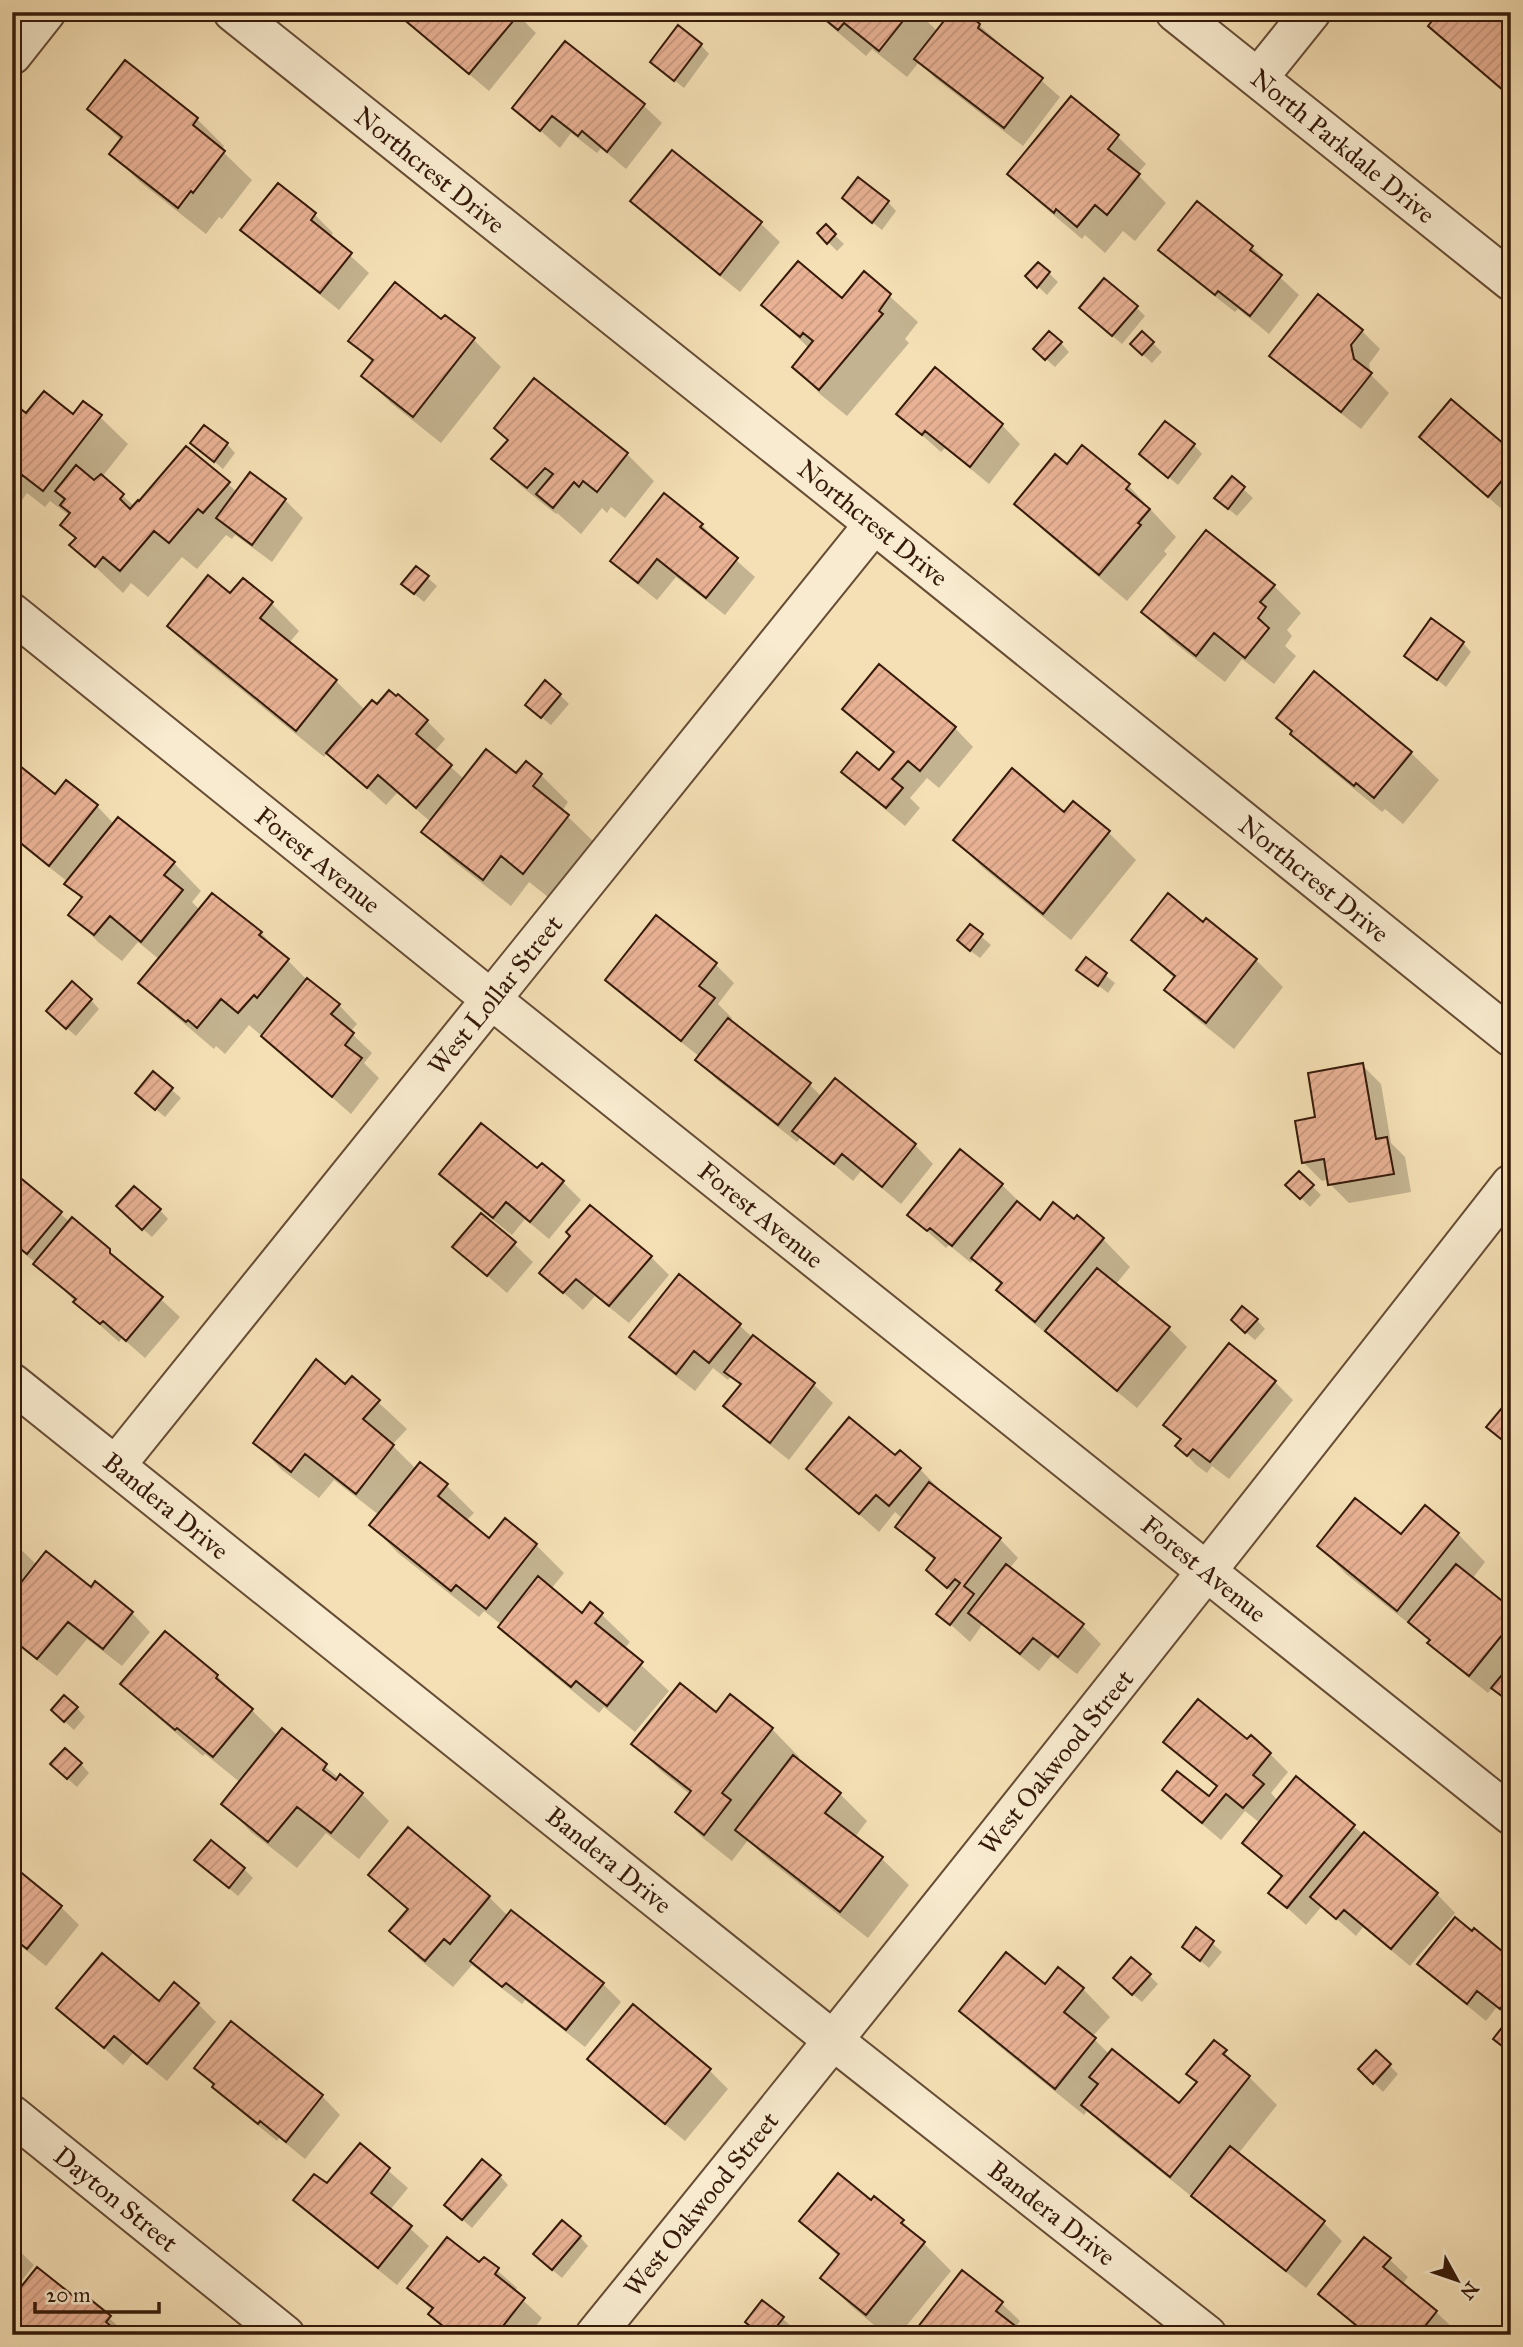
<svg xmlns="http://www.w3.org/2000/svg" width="1523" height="2347" font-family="'IM FELL Great Primer',serif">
<defs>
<pattern id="building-hatch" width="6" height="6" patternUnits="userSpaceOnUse" patternTransform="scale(1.75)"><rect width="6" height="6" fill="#e9b295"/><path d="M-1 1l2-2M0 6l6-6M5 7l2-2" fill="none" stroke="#c8987f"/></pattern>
</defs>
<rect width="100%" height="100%" fill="#f5e0b5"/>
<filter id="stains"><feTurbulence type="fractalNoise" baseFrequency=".00286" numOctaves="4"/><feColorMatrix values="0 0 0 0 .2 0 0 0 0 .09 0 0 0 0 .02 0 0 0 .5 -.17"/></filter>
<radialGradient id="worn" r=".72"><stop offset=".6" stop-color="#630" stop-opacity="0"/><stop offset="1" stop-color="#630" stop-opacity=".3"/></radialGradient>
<path fill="#0003" d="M396,12L518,15L536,33L489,91Z
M814,12H918L938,32L979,25L1060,97L1023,146L935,78L919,62L907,77L872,49L866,56Z
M1430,25H1511V97L1449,44Z
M701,45L709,54L684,88L661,70Z
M1071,98L1118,137L1146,164L1137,174L1166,203L1135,241L1123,231L1105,253L1085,235L1082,239L1037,201L1010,174Z
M643,105L662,123L626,169L601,148L597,153L571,133L560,148L515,108Z
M89,109L197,119L224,146L222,151L252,180L222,219L219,217L206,234L139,181L112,154L122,141Z
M672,152L761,224L780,242L740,292L651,220L633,201Z
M888,202L896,211L882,230L853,207Z
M314,214L333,233L330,237L369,273L339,310L261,248L242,230Z
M826,227L844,244L837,251L819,233Z
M1252,247L1270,265L1269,267L1299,295L1269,334L1238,309L1235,312L1179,268L1160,250Z
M864,273L918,322L905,339L909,343L847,416L821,395L794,367L809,348L763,305L842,300Z
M1049,273L1058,282L1047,295L1027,276Z
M1136,307L1145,316L1122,344L1090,317Z
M442,321L474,340L501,367L441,443L391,403L363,376L373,363L350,341Z
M1362,331L1380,349L1369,364L1371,375L1389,393L1361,429L1290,374L1272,356Z
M1142,333L1162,352L1152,363L1141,353Z
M1061,343L1069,352L1055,367L1035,349Z
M12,404L27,416L100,417L128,444L102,477L134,506L140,503L187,448L237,492L285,500L303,518L272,562L235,535L232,539L226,535L197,569L182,557L148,597L131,583L123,593L72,545L77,539L62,525L70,516L50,501L45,507L27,493L20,503L12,497Z
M898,414L1002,425L1020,444L989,484L945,448L941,452Z
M1421,437L1511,452V510L1507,514Z
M509,441L627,454L654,481L625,518L611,507L607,513L602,508L581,534L557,513L556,514L521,486L494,459Z
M192,443L227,444L235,453L223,469Z
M1194,445L1202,454L1178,485L1141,454Z
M1067,466L1129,486L1176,537L1164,551L1167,554L1127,601L1044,531L1016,504Z
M1232,479L1253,498L1237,516L1226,507Z
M702,525L720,543L719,545L755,577L725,615L676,577L657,600L631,579L613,561Z
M416,568L437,586L424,602L412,592Z
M1274,586L1301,613L1287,630L1292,636L1285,646L1296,656L1274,684L1242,659L1225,682L1171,640L1143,612Z
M230,596L271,603L299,631L289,643L336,681L365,710L377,707L427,721L445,739L434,752L464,779L541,775L568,802L562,811L595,843L552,900L529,882L511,906L451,859L423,832L431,822L397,793L386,805L328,752L324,757L196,653L169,626Z
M1463,643L1471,652L1446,687L1407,655Z
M1315,673L1411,753L1439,780L1403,824L1385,809L1382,812L1320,761L1278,718Z
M560,695L569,704L551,725L536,713Z
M844,709L955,728L973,747L939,788L927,778L910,798L920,808L905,826L862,790L844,772H880L895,754Z
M12,759L56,796L97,806L114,824L174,863L201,891L192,902L200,910L261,933L310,983L339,1005L357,1024L350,1032L372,1053L364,1063L379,1078L351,1114L249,1025L225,1054L216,1046L214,1049L168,1010L141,983L160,960L138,942L122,961L98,942L71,914L82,899L67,883L68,882L12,838Z
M1073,804L1109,833L1136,860L1071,940L982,867L955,840L1065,814Z
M657,917L716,965L734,983L718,1004L732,1018L729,1022L809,1084L822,1097L915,1145L933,1164L901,1204L861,1171L853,1181L801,1137L797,1142L716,1079L698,1060L700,1057L625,998L607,980Z
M970,927L991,945L980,958L968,949Z
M1133,940L1256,960L1283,987L1234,1049L1194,1017L1166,989L1175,979Z
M1086,960L1115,983L1108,993L1079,970Z
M91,1000L99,1009L76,1036L57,1020Z
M1362,1065L1381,1084L1391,1143L1405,1157L1411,1192L1349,1203L1330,1184L1329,1179L1322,1181L1303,1162L1317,1119Z
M153,1074L181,1098L165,1117L146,1101Z
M537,1171L563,1182L581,1200L549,1239L525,1219L512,1235L460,1193L442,1174Z
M12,1173L70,1222L109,1251L180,1317L145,1358L122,1338L119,1342L94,1320L36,1263L12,1244Z
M1299,1173L1321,1195L1310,1207L1288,1185Z
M1002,1185L1040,1222L1103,1239L1130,1267L1115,1285L1168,1328L1187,1347L1137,1408L1026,1317L998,1290L1002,1286L974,1259L971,1263L949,1245L946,1248L909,1215Z
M160,1210L168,1219L152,1237L127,1215Z
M572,1236L651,1257L669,1275L629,1323L595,1296L583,1310L541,1273Z
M514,1244L533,1262L507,1293L454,1247Z
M1257,1320L1265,1329L1255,1340L1242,1329Z
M739,1325L753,1338L814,1385L833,1403L789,1460L744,1424L725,1406L741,1386L731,1376L728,1380L713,1368L695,1391L649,1355L631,1337Z
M352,1378L407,1429L392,1445L416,1469L446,1485L474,1513L466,1521L490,1540L505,1521L536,1545L564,1573L551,1589L583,1615L590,1605L602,1615L630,1642L624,1649L669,1691L635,1732L604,1707L599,1713L528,1654L500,1627L502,1625L484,1611L479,1617L398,1553L371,1525L379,1515L334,1480L319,1498L282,1470L255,1442L346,1386Z
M1275,1382L1293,1400L1229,1479L1212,1466L1207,1473L1196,1465L1178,1446L1182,1441L1166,1425Z
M895,1458L920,1469L938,1488L936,1490L1000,1539L1018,1558L1009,1569L1083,1626L1101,1644L1077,1674L1052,1655L1039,1671L982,1625L970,1642L939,1614L954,1594L928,1570L935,1561L897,1527L903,1519L895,1512L879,1532L808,1469Z
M1425,1507L1458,1534L1485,1562L1472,1579L1511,1610V1705L1493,1687L1488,1693L1448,1661L1426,1637L1346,1574L1319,1546L1401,1537Z
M12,1541L37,1565L91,1589L132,1613L150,1632L122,1666L87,1639L57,1676L12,1641Z
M165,1633L217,1676L278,1736L282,1731L339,1778L362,1794L389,1821L359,1859L326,1833L297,1868L251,1832L224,1804L241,1783L205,1754L203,1756L150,1711L123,1684Z
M730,1697L772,1729L799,1757L797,1760L840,1794L867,1821L855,1837L881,1858L909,1885L868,1938L765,1857L748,1840L732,1861L704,1839L677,1812L691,1795L661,1771L634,1744L717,1714Z
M77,1708L85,1717L74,1730L62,1719Z
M1165,1741L1247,1742L1270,1754L1288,1772L1271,1793L1278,1801L1353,1826L1437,1894L1455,1913L1410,1966L1363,1927L1356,1936L1322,1906L1306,1925L1271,1893L1283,1878L1244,1843L1260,1823L1245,1811L1221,1840L1183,1808L1164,1790L1209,1799L1218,1788Z
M81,1764L89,1773L77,1787L61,1773Z
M408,1830L489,1897L508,1916L603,1984L621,2002L585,2047L525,2000L522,2004L472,1965L453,1987L419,1959L391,1931L408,1911L370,1875Z
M12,1867L61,1907L79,1925L46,1966L12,1939Z
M205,1868L244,1869L253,1878L238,1896Z
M1197,1930L1222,1952L1209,1968L1184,1947Z
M1511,1955V2055L1495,2039L1511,2019L1496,2008L1486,2021L1438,1982L1419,1964L1508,1958Z
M1149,1975L1158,1984L1142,2002L1124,1987Z
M1045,1986L1083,1989L1110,2017L1092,2037L1110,2055L1179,2106L1198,2083L1189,2074L1214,2042L1277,2105L1238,2154L1324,2223L1342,2241L1306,2288L1111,2132L1088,2109L1084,2115L989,2038L961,2011Z
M198,2004L216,2022L167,2081L133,2053L123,2065L59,2008Z
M633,2007L710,2071L728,2089L685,2141L608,2077L590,2058Z
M232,2024L322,2096L340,2115L305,2159L279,2138L277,2141L233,2105L196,2068Z
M1376,2052L1398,2074L1383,2092L1360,2069Z
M360,2146L408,2188L390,2210L429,2246L397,2285L314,2218L296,2200L327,2186Z
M500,2176L508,2185L472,2228L455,2213Z
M871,2203L902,2221L951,2271L899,2335H886L850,2305L822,2277L839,2257L801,2221Z
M580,2237L588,2246L562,2278L544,2263Z
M12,2244L34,2265L12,2293Z
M484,2259L517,2288L514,2292L542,2318L529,2335H451L430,2314L433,2311L409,2288L479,2264Z
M1389,2259L1408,2277L1402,2285L1436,2312L1455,2330L1451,2335H1366L1320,2294Z
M82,2294L128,2335H22L12,2325L76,2300Z
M763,2302L792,2327L786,2335H761Z
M1001,2303L1020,2321L1015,2328L919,2335Z"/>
<path fill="url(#building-hatch)" stroke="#361a0a" stroke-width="2" d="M395,12H517L519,14L469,74Z
M816,12H910L879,51L844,23L838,30Z
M951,12H965L980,24L978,28L1043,78L1004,128L914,59Z
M1439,12H1498L1511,23V73L1502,83L1507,87L1504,91L1428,26Z
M678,25L702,44L674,81L650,62Z
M565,41L645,104L607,152L582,131L578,136L552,116L540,131L512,108Z
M125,60L198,118L193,125L225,151L193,193L191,191L178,208L109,154L122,137L87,109Z
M1071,96L1119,135L1108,149L1140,174L1107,215L1095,205L1077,227L1056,209L1054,213L1007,174Z
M672,150L762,222L720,275L630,201Z
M858,177L889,201L872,223L842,198Z
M278,183L316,213L311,220L352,253L320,293L240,230Z
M1197,201L1253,246L1250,250L1282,275L1250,316L1218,291L1215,295L1158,250Z
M826,224L836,234L827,244L817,233Z
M798,261L842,298L864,271L891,294L879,311L883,314L819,390L792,367L813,341L803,333L800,337L761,305Z
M1038,262L1050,272L1037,288L1025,276Z
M1104,278L1138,306L1112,336L1079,308Z
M395,282L441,319L445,315L475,338L413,417L361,376L373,360L348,341Z
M1318,294L1363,330L1351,345L1354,359L1372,373L1341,412L1269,356Z
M1049,331L1062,342L1045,360L1033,349Z
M1142,331L1154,342L1142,355L1130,344Z
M935,367L1003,424L970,467L925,431L922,435L896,414Z
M534,378L628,453L597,492L583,481L579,487L574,482L553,508L536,494L553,474L545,468L527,488L491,459L508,440L494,428Z
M44,391L73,414L83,401L102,415L43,491L22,475L17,481L12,478V402L26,413Z
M1451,399L1511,450V470L1488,497L1419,437Z
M1165,421L1195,444L1168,478L1139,454Z
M204,425L228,443L214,462L190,443Z
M1082,445L1130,484L1126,489L1150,509L1138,523L1141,525L1099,575L1014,504L1055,454L1067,464Z
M186,446L230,482L203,513L198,509L169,543L154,531L120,571L103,557L95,567L69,545L76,538L60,525L70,513L60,505L65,499L55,491L76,465L94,480L101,474L124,494L120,499L130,509L138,500L139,501Z
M250,472L286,499L252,545L216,518Z
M1232,476L1245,487L1228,509L1214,498Z
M664,493L703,524L700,527L738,558L706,598L657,559L638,583L610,561Z
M1206,530L1275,585L1260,602L1266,607L1258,618L1269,628L1245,658L1214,633L1196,656L1141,612Z
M416,566L429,576L414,594L401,584Z
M208,575L230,593L243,578L273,602L260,618L337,680L296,731L167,626Z
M1431,618L1464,642L1437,680L1404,656Z
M879,664L956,727L920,771L908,761L892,779L903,788L886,808L841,772L857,752L879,770L894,752L842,709Z
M1314,671L1412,752L1374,798L1356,783L1354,786L1290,734L1292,731L1276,718Z
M545,680L561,694L541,718L525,705Z
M389,690L396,696L398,694L428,720L416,734L452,765L416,808L378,775L367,788L326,753L372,700L377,704Z
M486,749L516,773L526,761L542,774L533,786L569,815L523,874L501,856L483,880L421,832Z
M15,762L55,794L66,780L98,805L49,866L12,836V766Z
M1012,768L1064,812L1073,801L1110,831L1043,914L953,840Z
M118,817L175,862L164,875L183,890L141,942L110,916L94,935L68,915L82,897L64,884Z
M212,893L262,932L259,935L289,959L257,998L254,995L238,1013L221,999L197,1028L188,1020L186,1022L138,983Z
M1168,893L1203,922L1206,918L1257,959L1206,1023L1164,990L1175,976L1131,940Z
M656,915L717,963L699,986L715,998L681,1041L605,980Z
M970,924L983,934L970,951L957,940Z
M1086,957L1107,973L1098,986L1076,970Z
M307,978L340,1004L331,1014L354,1033L345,1045L362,1058L332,1097L261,1036Z
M72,981L92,999L66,1029L46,1011Z
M728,1018L811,1083L778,1125L695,1060Z
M1363,1063L1376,1139L1387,1137L1394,1174L1328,1185L1324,1159L1302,1163L1295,1121L1315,1117L1308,1073Z
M153,1071L173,1088L155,1110L135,1093Z
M835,1078L916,1144L882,1187L842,1154L834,1164L792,1131Z
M481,1123L537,1168L542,1163L564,1181L530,1222L506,1202L493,1218L439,1174Z
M960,1149L1003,1184L952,1246L930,1228L927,1231L907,1215Z
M12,1171L62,1212L27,1254L12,1242Z
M1299,1171L1314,1185L1300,1199L1285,1185Z
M134,1186L161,1209L142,1230L116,1206Z
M1017,1201L1040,1220L1053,1202L1074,1219L1077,1215L1104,1238L1035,1322L996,1290L1002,1283L971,1258Z
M590,1205L652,1256L609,1306L576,1279L563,1293L539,1273L570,1236L566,1232Z
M481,1213L516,1242L487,1276L452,1247Z
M72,1217L110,1249V1253L163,1297L126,1341L103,1321L100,1324L73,1302L76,1299L33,1264Z
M1097,1268L1170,1327L1117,1391L1045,1331Z
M679,1274L741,1324L709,1363L694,1351L676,1374L629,1337Z
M1242,1306L1258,1319L1245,1333L1231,1320Z
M753,1335L815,1383L770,1443L723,1406L741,1384L724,1372Z
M1229,1343L1276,1381L1210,1462L1193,1449L1187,1456L1175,1446L1181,1439L1163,1425Z
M316,1359L345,1384L352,1376L380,1400L363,1419L394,1445L356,1494L305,1454L291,1472L253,1443Z
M1511,1397V1447L1486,1427Z
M849,1417L895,1455L900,1450L921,1468L889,1506L876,1495L859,1514L806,1469Z
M420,1462L448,1484L438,1496L489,1538L505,1518L537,1544L486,1609L456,1585L451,1591L369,1525Z
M929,1482L1001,1538L964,1586L974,1594L950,1625L936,1614L960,1583L955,1579L947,1588L926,1570L935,1558L895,1527Z
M1355,1498L1401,1534L1425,1505L1459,1533L1397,1611L1317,1546Z
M46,1551L91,1587L95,1581L133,1612L103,1649L68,1622L37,1659L12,1639V1594Z
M1006,1564L1084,1624L1058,1657L1033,1638L1020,1654L968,1613Z
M1456,1564L1511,1608V1624L1469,1676L1427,1643L1430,1640L1408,1622Z
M538,1576L582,1613L590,1602L603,1613L595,1623L643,1662L607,1706L576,1681L571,1687L498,1627Z
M165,1631L218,1675L216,1678L253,1709L213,1757L177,1728L175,1730L120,1684Z
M1511,1664V1703L1491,1688Z
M680,1683L716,1712L730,1694L773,1728L722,1793L731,1800L704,1835L675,1812L691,1791L631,1744Z
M64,1695L78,1707L64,1722L51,1710Z
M1198,1699L1247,1739L1251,1735L1271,1753L1253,1775L1264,1784L1243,1808L1226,1794L1202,1823L1162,1790L1177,1771L1209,1796L1217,1786L1163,1742Z
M282,1728L327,1764L323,1770L336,1780L340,1774L363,1793L331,1833L297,1807L268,1842L221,1804Z
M65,1748L82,1763L67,1779L50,1764Z
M793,1755L841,1793L825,1813L883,1857L840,1912L735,1830Z
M1296,1776L1355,1825L1287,1908L1268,1893L1282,1876L1242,1843Z
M408,1827L490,1896L450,1944L444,1939L425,1961L389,1931L408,1909L368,1875Z
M1364,1832L1438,1893L1391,1949L1344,1910L1336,1919L1310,1897Z
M211,1840L245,1868L229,1888L194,1860Z
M12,1865L62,1906L27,1949L12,1937Z
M511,1910L604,1983L566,2030L506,1983L502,1987L470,1961Z
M1455,1917L1472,1931L1474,1928L1508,1956L1511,1952V1997L1500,2009L1477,1991L1467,2004L1417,1964Z
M1196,1927L1214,1941L1200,1961L1182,1947Z
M1006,1952L1045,1984L1058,1967L1084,1988L1064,2012L1096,2038L1055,2089L959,2011Z
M102,1953L159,2001L174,1982L199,2003L147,2064L114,2036L104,2048L56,2008Z
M1131,1957L1151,1974L1132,1995L1113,1978Z
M633,2004L711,2069L665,2124L587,2059Z
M1511,2016V2053L1493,2039Z
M231,2021L323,2095L286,2142L260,2121L258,2124L212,2087L214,2084L194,2068Z
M1214,2040L1227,2050L1223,2054L1250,2076L1170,2177L1081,2105L1098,2084L1089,2077L1112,2049L1179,2103L1197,2082L1186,2074Z
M1376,2050L1391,2064L1373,2084L1358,2069Z
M360,2143L390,2168L371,2193L412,2226L378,2268L293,2200L314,2174L327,2183Z
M1230,2146L1325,2221L1286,2271L1191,2196Z
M482,2159L501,2175L462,2220L444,2205Z
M838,2173L871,2200L874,2196L904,2220L901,2223L925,2242L866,2315L820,2278L839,2254L799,2221Z
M562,2220L581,2236L552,2270L533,2254Z
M447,2237L479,2262L484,2257L499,2268L495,2274L525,2298L496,2335H480L473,2329L469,2335H454L428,2314L433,2308L407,2288Z
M1364,2237L1391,2258L1383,2267L1437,2311L1418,2335H1368L1318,2294Z
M37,2267L76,2298L81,2292L111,2316L106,2322L121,2335H24L12,2326V2298Z
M962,2270L1003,2302L996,2311L1027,2335H918L914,2332Z
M762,2300L784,2317L770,2335H761L745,2322Z"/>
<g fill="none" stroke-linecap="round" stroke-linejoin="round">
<defs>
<path id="minor" d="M233,12L874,524L1511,1037
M1175,12L1511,281
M12,55L46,12
M1258,78L1311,12
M12,613L492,1000L1511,1815
M12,1383L834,2041L1207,2335
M116,1465L874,524
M12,2115L285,2335
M595,2335C904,1955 1209,1570 1511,1184"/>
</defs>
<use href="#minor" stroke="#664c35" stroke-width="42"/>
<use href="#minor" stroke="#f8ebcf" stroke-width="38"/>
</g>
<g text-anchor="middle" stroke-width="6" stroke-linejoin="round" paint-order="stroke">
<g font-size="26" fill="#361a0a" stroke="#f8ebcf">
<text transform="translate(1343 146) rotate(39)" y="9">North Parkdale Drive</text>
<text transform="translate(430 170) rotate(39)" y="9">Northcrest Drive</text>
<text transform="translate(873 523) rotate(39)" y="9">Northcrest Drive</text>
<text transform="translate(318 860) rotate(39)" y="9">Forest Avenue</text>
<text transform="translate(1314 879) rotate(39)" y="9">Northcrest Drive</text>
<text transform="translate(495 995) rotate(-51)" y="9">West Lollar Street</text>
<text transform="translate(761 1215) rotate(39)" y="9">Forest Avenue</text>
<text transform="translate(166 1506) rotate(39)" y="9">Bandera Drive</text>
<text transform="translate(1204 1569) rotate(39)" y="9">Forest Avenue</text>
<text transform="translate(1056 1762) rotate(-51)" y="9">West Oakwood Street</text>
<text transform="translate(609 1860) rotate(39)" y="9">Bandera Drive</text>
<text transform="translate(116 2199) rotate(39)" y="9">Dayton Street</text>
<text transform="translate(701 2204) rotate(-51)" y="9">West Oakwood Street</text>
<text transform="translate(1052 2213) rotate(38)" y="9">Bandera Drive</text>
</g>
</g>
<rect width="1523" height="2347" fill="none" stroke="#f5e0b5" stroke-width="42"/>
<rect x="14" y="14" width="1495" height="2319" fill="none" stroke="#361a0a" stroke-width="3.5"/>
<rect x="21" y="21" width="1481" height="2305" fill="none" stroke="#361a0a" stroke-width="2"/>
<g transform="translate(1457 2280) rotate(130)" stroke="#f8ebcf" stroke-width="5" paint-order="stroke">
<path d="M0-5L12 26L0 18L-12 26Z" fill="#361a0a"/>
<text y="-10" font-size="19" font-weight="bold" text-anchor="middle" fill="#361a0a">N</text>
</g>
<path d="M35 2302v10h124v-10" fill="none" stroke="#361a0a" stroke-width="3.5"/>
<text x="46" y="2302" font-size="21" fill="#361a0a" stroke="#f8ebcf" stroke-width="5" paint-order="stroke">20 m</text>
<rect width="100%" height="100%" filter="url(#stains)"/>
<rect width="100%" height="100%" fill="url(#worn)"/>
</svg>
